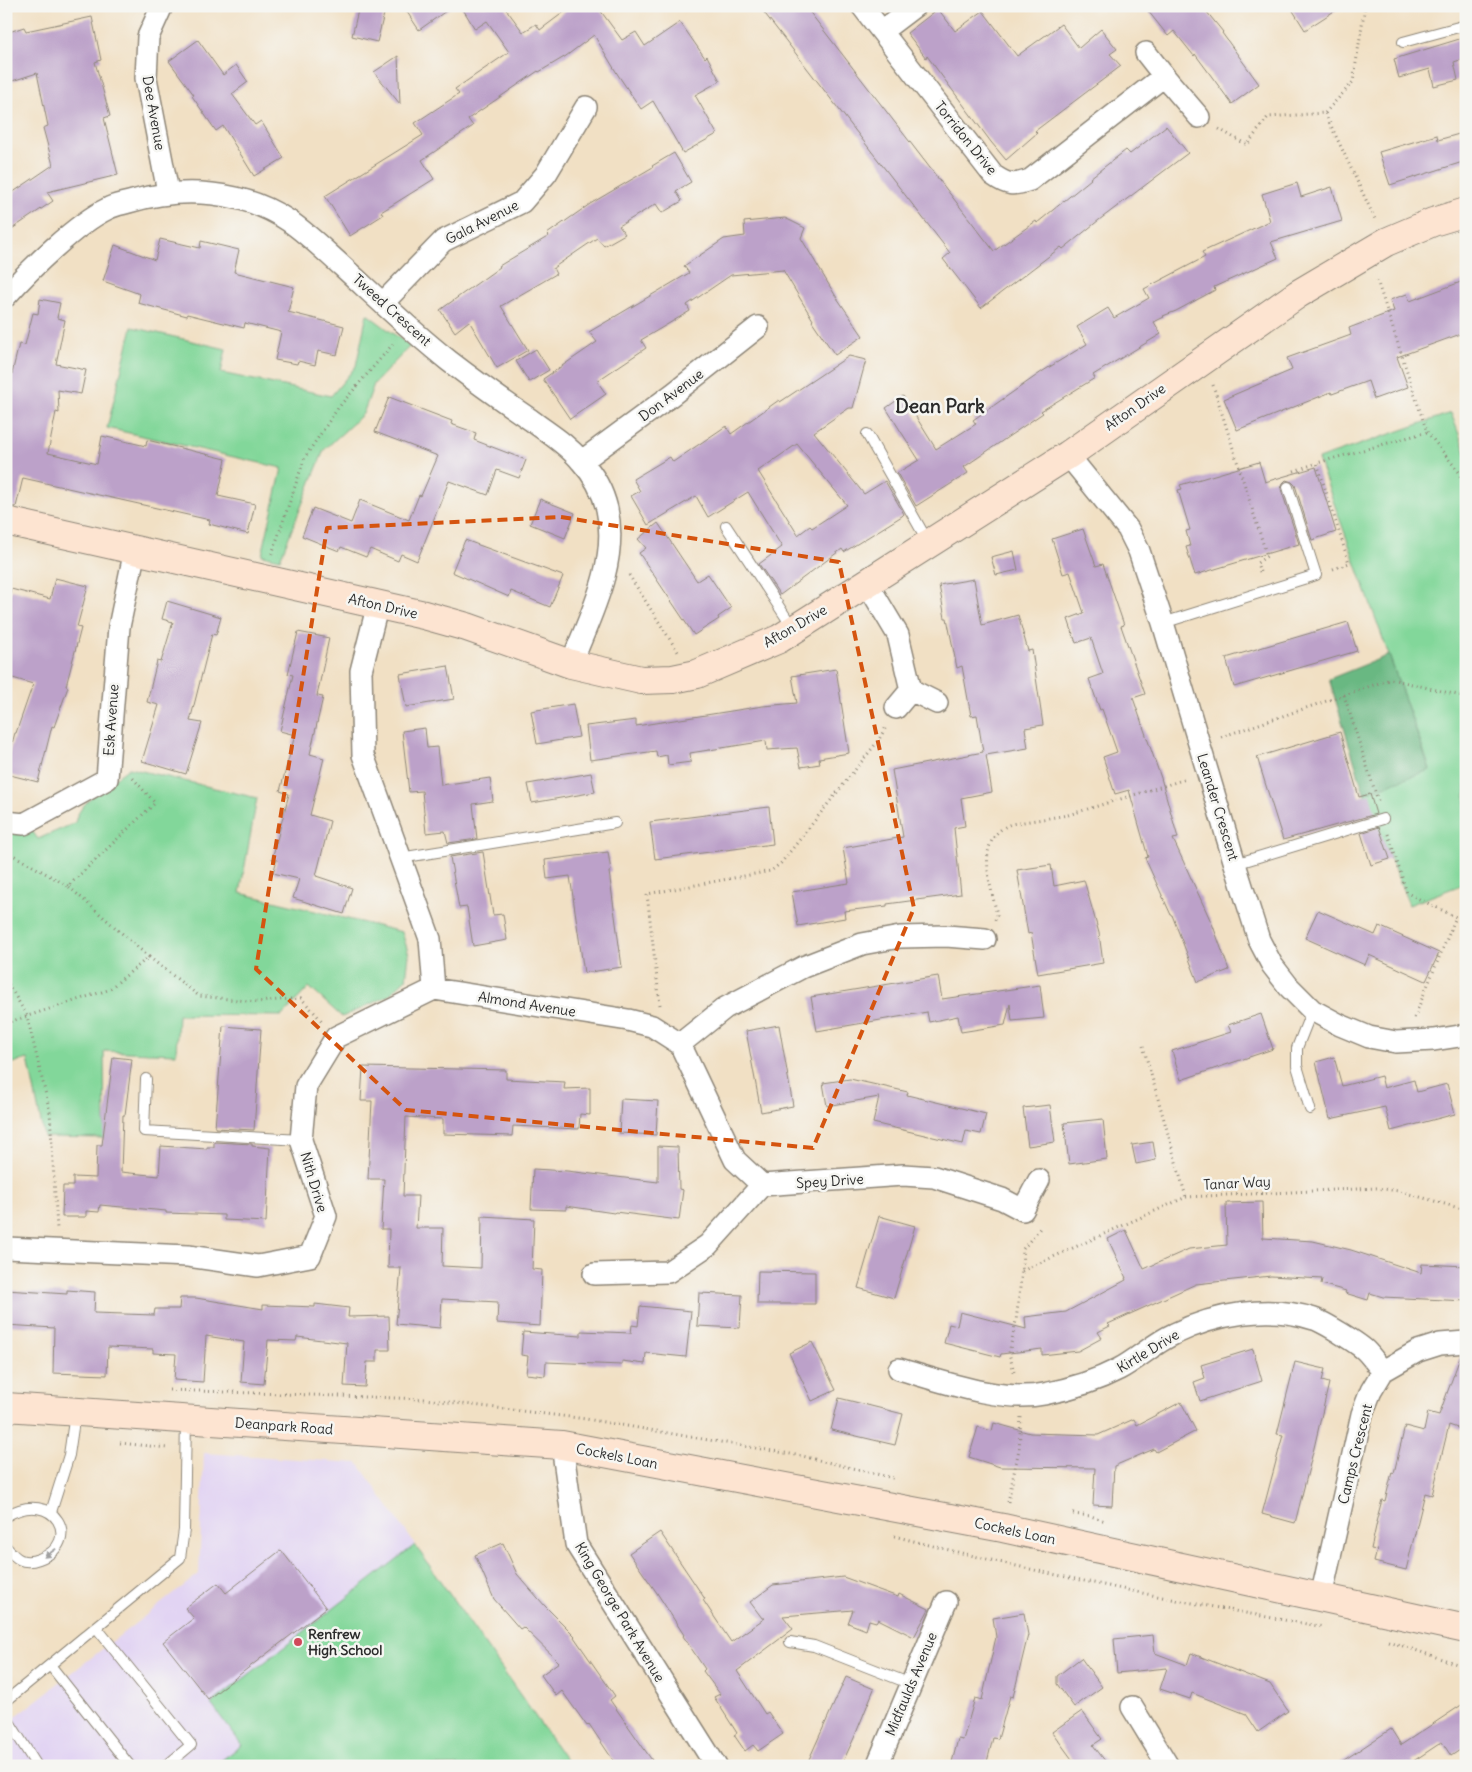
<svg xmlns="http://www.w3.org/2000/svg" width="1472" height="1772" font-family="Delius,sans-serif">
<rect width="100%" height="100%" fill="#f6f6f2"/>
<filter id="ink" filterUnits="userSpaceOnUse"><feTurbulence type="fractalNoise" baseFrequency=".02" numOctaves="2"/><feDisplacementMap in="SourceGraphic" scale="10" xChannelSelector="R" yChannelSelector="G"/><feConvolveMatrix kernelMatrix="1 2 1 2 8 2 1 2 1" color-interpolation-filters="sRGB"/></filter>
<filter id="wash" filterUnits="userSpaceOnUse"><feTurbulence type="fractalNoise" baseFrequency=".0096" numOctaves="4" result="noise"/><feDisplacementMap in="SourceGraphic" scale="20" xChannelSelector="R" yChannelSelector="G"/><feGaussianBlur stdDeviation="1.12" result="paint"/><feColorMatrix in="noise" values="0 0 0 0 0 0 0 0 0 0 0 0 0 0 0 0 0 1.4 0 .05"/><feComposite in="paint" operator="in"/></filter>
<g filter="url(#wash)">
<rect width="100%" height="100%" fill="#f1e0c4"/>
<path fill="#e2d4f3" d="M204,1453L358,1463L570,1766H6V1724L199,1574Z"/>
<path fill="#82d79a" stroke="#568162" d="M367,314L410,346L374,384L363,414L324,450L280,559L262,555L282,468L107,428L132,327L226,349L221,373L331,396L356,366Z
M1451,413L1466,453V883L1409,905L1364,793L1430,769L1318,459Z
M129,768L257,798L240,893L402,932L409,955L406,979L388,996L342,1017L309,987L282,1016L178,1015L176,1054L104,1051L105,1138L44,1137L28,1059L6,1065V826L30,828L38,839L75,823C78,802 113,780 129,768Z
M415,1545L570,1766H214L242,1745L211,1704Z"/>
<path fill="#69b882" stroke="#4a7256" d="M1389,655L1430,770L1364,793L1329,679Z"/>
<g id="blocks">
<path fill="#bca1c9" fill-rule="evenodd" d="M359,6H386L377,42L352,36Z
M403,6H453L419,30Z
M461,6H511L506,9L523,32L536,24L540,30L572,6H597L622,40L636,32L645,46L680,22L705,58L707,56L720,81L695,95L717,134L683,153L653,101L641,109L618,75L594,35L566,56L539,72L538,71L468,119L473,126L422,160L434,179L381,212L383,215L350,236L325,196L423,135L415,123L459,94L455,89L509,52L487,21L475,29Z
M759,6H805L994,251L1036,221L1037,223L1091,179L1090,178L1126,150L1130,154L1166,126L1188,153L1099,220L1063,249L1061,247L981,308L943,259L950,253Z
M1144,6H1202L1223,32L1222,33L1259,84L1232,104L1195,54L1194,56L1174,31L1168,36Z
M1290,6H1342L1305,30Z
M938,9L955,31L983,11L1017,56L1061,24L1079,48L1101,29L1117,49L1110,54L1121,66L1035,131L1037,133L1006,160L991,142L927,56L926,58L907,33Z
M92,17L101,60L95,62L110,116L104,118L118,175L47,192L53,201L6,233V197L53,165L43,128L48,126L37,73L6,83V33L24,27L26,31Z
M1466,37V58L1454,62L1458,80L1434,86L1430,69L1399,78L1394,59Z
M198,40L223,75L236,65L248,82L232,94L255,125L261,121L284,158L254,176L223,126L216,131L192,96L194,95L169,61Z
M398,56L400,104L374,72Z
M1466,132V161L1390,185L1379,152L1437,135L1438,140Z
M674,153L691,182L676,191L682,201L662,213L656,204L619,226L625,234L604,246L597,238L553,268L556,274L501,306L528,350L497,368L469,321L455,332L440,310L500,267L499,266L549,236L547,234L590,204L653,167L652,166Z
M1297,183L1301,197L1332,187L1342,221L1271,242L1278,258L1214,287L1215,290L1176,311L1163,316L1164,317L1154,322L1161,334L1093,375L1095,378L1041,411L1043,413L964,467L968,473L916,506L897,473L919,460L886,408L903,396L936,449L976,424L973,420L1043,371L1087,344L1077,327L1108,308L1114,318L1149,298L1144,289L1205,257L1202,252L1270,221L1262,194Z
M785,218L805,228L801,238L835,295L863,336L835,355L812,321L813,320L783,270L731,275L687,305L690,311L641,340L646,348L597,381L606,394L570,419L543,379L597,342L589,332L689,273L684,266L724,239L745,236L744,222Z
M160,239L200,248L201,241L239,250L234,272L294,287L288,312L344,326L337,355L318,351L315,365L298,361L297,364L275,360L281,332L245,323L244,328L187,314V316L138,303L140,294L103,281L115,245L155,260Z
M1466,280V332L1397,357L1408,387L1374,399L1368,381L1332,394L1331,392L1237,430L1224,399L1292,370L1287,358L1351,335L1349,328L1394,311L1390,300L1407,294L1410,301Z
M40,299L60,303L57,318L65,320L56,364L86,370L81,394L58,390L59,413L56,412L48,453L97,464L102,436L146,446L147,440L226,459L218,496L255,504L248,534L209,524L210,520L23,478L16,507L6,506V399L19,344L25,345L33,313L38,314Z
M536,349L549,370L529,382L516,361Z
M849,356L866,360L853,408H849L814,432L864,494L885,481L904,514L902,516L844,552L842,549L780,595L759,564L782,547L748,492L708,517L696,496L648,525L631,496L640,491L633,479L670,457L673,462L726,426L731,434L779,400L780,402ZM797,444L847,505L812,528L810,526L798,535L758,471Z
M389,397L452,421L451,424L476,433L474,440L526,460L519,478L497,470L488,495L449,481L417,561L401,554L398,561L370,549L366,557L341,547L339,551L302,536L313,508L351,523L360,500L409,520L419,495L421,496L438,456L375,432Z
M1259,462L1265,482L1316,467L1336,532L1312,540L1295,485L1292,482L1286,480L1283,483L1281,489L1299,544L1195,575L1186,547L1190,546L1186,531L1190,530L1178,490L1182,489L1180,485Z
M540,499L575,513L565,538L530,524Z
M658,523L697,581L708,574L731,608L718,617L719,619L694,635L639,553L646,548L638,539Z
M1083,529L1096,566L1103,564L1124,625L1121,626L1145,694L1133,698L1161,778L1178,838L1173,839L1213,926L1229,970L1198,982L1172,915H1171L1145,858L1148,857L1129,790L1115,794L1103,757L1117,752L1102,709L1100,710L1089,679L1103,674L1091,638L1076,643L1068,619L1084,613L1070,572L1063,574L1052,539Z
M465,540L563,576L550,607L511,591L509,597L452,572Z
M1014,551L1018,570L996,575L991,557Z
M55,578L88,586L77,627L81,628L66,686L68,687L54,727L52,726L38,782L6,774V754H9L15,733H16L33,684L6,676V608L11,589L50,599Z
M974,579L982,625L1018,615L1028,651L1032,650L1043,725L1025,728L1028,748L986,755L992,792L961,798L965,826L954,828L961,894L887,904V906L844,911L845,918L798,926L792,892L849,883L843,848L903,837L892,770L983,752L977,715L971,716L962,666L957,668L947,618H945L939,585Z
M167,601L221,617L216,635L212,634L190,721L202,723L186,774L142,761L159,705L147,702L157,661L161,662L173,622L162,619Z
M1348,622L1357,651L1234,687L1226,658Z
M298,632L329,638L317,696L323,697L310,754L324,758L310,815L330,821L316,876L352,888L344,914L293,898L299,879L273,873L277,860L272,859L289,794L280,791L295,735L280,731L293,675L288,674Z
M448,666L454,699L406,707L400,674Z
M836,669L849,753L819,758L820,764L801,767L797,748L767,750L766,741L690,753L691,762L668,765L667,755L657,757L656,751L590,760L586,726L636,720V726L763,706L797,703L792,676Z
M573,704L579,737L537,744L531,711Z
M425,728L427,748L437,747L441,785L490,778L493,801L473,804L477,839L448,843L445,831L426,833L422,791L409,792L402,731Z
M1340,732L1359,797L1370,794L1376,814L1283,840L1257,757Z
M591,773L595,792L532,803L528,784Z
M769,807L773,844L655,859L650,822Z
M1379,827L1390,859L1371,865L1361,833Z
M483,852L493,915L503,914L507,940L473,946L467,907L459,908L450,857Z
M608,852L611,871L609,872L622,967L584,973L570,876L547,879L545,860Z
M1051,865L1054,886L1084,880L1099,933L1103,963L1038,974L1031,933L1028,934L1017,870Z
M1318,910L1375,935L1379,926L1439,953L1426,981L1369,955L1365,965L1305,938Z
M938,976L942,999L1040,985L1044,1018L1012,1021L1010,1004L1005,1025L961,1032L958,1016L929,1022L927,1012L817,1031L811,997Z
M1261,1014L1273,1049L1181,1080L1172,1051L1231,1032L1228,1025Z
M779,1025L793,1106L761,1112L746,1031Z
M223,1026L261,1029L254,1130L215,1128Z
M113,1057L132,1059L125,1115H123L121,1172L159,1176L161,1146L207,1149V1147H214V1142L252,1144V1146L270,1148L266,1222L224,1220V1215L166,1213V1211L100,1205L99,1212L86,1211V1217H62L63,1186H73V1177L96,1178L97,1145H102Z
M1334,1057L1342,1086L1381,1076L1384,1088L1414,1080L1417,1092L1447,1084L1455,1114L1391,1131L1385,1107L1330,1119L1316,1062Z
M363,1067L506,1070V1079L565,1082L564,1089L590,1088V1115L580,1114L579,1129L513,1126L512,1136L443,1134V1119L406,1117L403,1196H418L416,1228H443L442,1266L481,1268L482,1216L534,1219L532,1269L542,1270L540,1326L497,1323L498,1302L442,1299L440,1328L396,1324L401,1268H388L389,1229H381L384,1179H368L372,1101H361Z
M850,1079L908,1092L907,1095L986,1114L981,1134L966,1131L963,1144L873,1123L879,1097L827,1106L823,1083Z
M621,1099L658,1101L656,1135L619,1133Z
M1050,1105L1055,1142L1028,1146L1023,1108Z
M1103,1119L1107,1159L1069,1164L1064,1123Z
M1153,1142L1156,1160L1136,1164L1132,1145Z
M658,1146L678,1147L679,1189L683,1190L679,1220L615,1212L614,1213L566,1206V1210L531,1209L533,1169L567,1171L658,1182Z
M1262,1202L1263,1238L1313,1241L1351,1250L1421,1273L1422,1264L1466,1266V1301L1383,1297L1370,1293L1368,1300L1345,1293L1346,1291L1321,1284L1322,1279L1271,1276L1196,1284L1108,1324L1110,1326L1098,1332L1102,1338L1078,1351L1042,1355V1349L1001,1354L1000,1357L944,1343L949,1324L957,1326L960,1312L1026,1329L1025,1317L1066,1312L1126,1280L1125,1278H1126L1108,1239L1126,1230L1144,1269L1189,1249L1227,1245L1226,1203Z
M879,1216L915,1226L894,1298L858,1288Z
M758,1271L815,1272V1304H757Z
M6,1290L67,1294V1290L95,1292L94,1313L154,1315L155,1309H179L180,1298H196L263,1309V1305L315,1307V1304L349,1308L348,1317L389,1316L390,1350H377V1362H367L365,1387L344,1386L347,1343L297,1337L296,1341L268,1340L264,1384L241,1382L244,1342L206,1336L203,1382L174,1380L176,1354L153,1353V1349L108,1347L107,1375L53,1373L54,1328L6,1325Z
M699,1293L742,1295L740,1328L697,1326Z
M640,1306L691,1311L686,1357L646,1353L645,1364L622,1361V1365L546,1362L545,1376L526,1374L528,1356L521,1355L523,1332L581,1336V1331L631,1333L632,1325L638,1326Z
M812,1342L836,1390L812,1401L789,1353Z
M1253,1349L1262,1381L1200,1401L1194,1382L1205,1378L1201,1365Z
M1461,1355H1466V1431L1449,1425L1432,1495L1425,1493L1406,1570L1374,1562L1377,1550L1371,1549L1377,1522H1376L1382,1500L1385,1501L1392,1472L1394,1473L1405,1426L1424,1431L1428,1412L1439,1415Z
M1295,1362L1325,1369L1322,1381L1329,1383L1314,1448L1295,1523L1262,1514L1283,1435L1277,1434Z
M839,1398L903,1414L895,1445L831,1430Z
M1181,1402L1196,1431L1156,1452L1154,1449L1114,1466L1112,1506L1093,1505L1095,1468L1000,1467L969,1457L978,1427L992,1431L994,1423L1030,1433L1098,1435L1134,1419L1137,1425Z
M660,1532L705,1599L703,1600L731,1642L765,1618H762L750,1602L773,1585L843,1577L898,1597L899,1594L929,1609L914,1637L878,1619L876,1622L869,1620L866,1630L848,1623L853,1610L783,1616L793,1629L737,1671L765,1714L768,1712L783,1734L758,1751L753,1745L745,1751L734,1735L737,1733L714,1697L720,1694L703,1671L705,1669L683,1636L684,1635L657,1593L629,1553Z
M503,1543L517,1574L545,1606L575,1636L574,1637L615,1696L610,1700L656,1766H617L589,1724L587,1726L562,1691L556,1696L541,1675L559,1662L523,1627L520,1629L494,1599L475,1555Z
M281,1550L326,1608L208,1699L163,1642L194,1618L185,1608L218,1583L226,1593Z
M1024,1613L1028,1635L1013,1697L1010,1696L998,1739L993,1738L986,1766H951L958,1739L963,1740L975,1698L982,1700L996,1637L993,1618Z
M1153,1635L1155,1653L1187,1665L1191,1653L1270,1684L1288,1711L1258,1732L1246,1714L1192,1693L1190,1699L1160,1689L1167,1668L1117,1673L1114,1639Z
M1081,1658L1102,1687L1074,1707L1057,1684V1676Z
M846,1677L874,1689L854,1738L841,1766H806Z
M1466,1702V1746L1451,1756L1442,1742L1412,1762L1415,1766H1335L1391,1729L1401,1745Z
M1082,1711L1102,1739L1093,1745L1109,1766H1077L1052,1732Z"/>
</g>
</g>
<g filter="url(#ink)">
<use href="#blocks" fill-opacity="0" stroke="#8e8678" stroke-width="1"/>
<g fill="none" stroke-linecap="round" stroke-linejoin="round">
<defs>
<path id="lane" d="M1403,42L1466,25
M867,434L928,542
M726,526L793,628
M1163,623L1316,575L1288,487
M400,858L615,823
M1235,864L1383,819
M146,1079L144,1131L301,1140
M1310,1109L1297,1066V1048L1312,1010
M51,1512L69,1455L75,1414
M6,1516C55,1487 84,1543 39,1559C23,1565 16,1559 6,1547
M96,1627L191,1745L166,1766
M790,1642L814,1646L911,1684
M50,1665L130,1766
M6,1701L180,1558L184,1530L186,1420
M6,1717L37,1766"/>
<path id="street" d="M162,6L148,37L146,78L168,192
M862,6L993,175C1007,185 1013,186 1030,180L1164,76L1199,117
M882,31L915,6
M1146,53L1164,76
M6,296C30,269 76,224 107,209C114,205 122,204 129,202C182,186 243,190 289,221C308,234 325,251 342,266C377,298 411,331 449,361C475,381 503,401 531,420C548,433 567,444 581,461C593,474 603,492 607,509C619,562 590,616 571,664
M383,303L443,241L522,202L546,174L586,107
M1068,455L1128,529L1139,551L1163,623L1235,864L1259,940L1272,965L1289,987L1312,1010L1340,1025L1369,1037L1396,1042L1434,1040L1466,1035
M582,461L673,394L758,327
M867,583L898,635L911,690L896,708
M378,604L361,671L363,755L430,939L434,989L628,1020L652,1026L680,1044L725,1008L803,967L862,944L900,937L946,936L985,939
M911,690L937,703
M6,822L24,824L107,779L119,627L135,550
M680,1044L735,1160L762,1185L903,1175L934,1177L1002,1199L1023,1210L1039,1180
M6,1248L188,1256L258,1266L310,1256L326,1216L301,1140L306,1086L336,1037L434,989
M594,1274L668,1272L708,1245L762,1185
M899,1369C941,1381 1001,1403 1044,1394C1070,1389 1096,1381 1119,1369C1138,1359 1154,1343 1174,1334C1215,1314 1269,1304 1314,1319C1324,1322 1359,1344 1366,1351C1372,1357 1377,1365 1383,1371
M562,1445L576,1544L716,1766
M1321,1597L1362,1414L1371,1391L1383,1371L1418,1351L1440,1344L1466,1342
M1132,1707L1168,1766
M877,1766L946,1602"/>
<path id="secondary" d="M6,521L424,615L467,627L571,664L641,680L673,679L697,674L779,639L867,583L1068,455L1298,294L1386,242L1433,222L1466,212
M6,1407L562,1445L1003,1528L1466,1629"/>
</defs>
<use href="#lane" stroke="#8e8678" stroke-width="12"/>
<use href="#street" stroke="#8e8678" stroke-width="24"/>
<use href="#secondary" stroke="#8e8678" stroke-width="30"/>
<path stroke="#8e8678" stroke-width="3" stroke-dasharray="1 4" stroke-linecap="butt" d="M1325,113L1353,82L1365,6
M1219,129L1247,145L1268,117L1325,113L1375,219
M1213,385L1267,556L1257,563L1261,575
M1427,432L1459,472L1466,493
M1294,471L1317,463
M272,554L305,457L338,408L393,344
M1333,569L1349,563L1317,463L1427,432L1376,277
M629,575L678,652
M1344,695L1379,804
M1221,737L1391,679L1466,697
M1388,834L1407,893L1456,917L1414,1018
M6,851L68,886
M995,920L997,915C991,885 973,839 1011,824L1068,815L1186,779
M149,957L199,996L257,1002L301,998L322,1021
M6,980L27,1016L50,1112L57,1229
M660,1005L647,894L771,871L781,863L878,741L886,727
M6,1023L108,990L149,957L68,886L155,803L131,776
M1143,1046L1186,1197
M1022,1271L1186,1197L1376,1188L1399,1191L1466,1210
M1014,1372L1009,1353L1016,1321L1022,1271L1023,1249L1041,1227
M169,1390L424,1399L586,1419L802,1456L893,1478
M120,1443L168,1448
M1008,1502L1019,1449L1021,1417
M1073,1514L1091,1516L1105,1521
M894,1536C1036,1573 1179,1602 1324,1627
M1388,1641L1466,1667"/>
<use href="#lane" stroke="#fff" stroke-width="10"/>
<use href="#street" stroke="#fff" stroke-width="21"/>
<use href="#secondary" stroke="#fde4d1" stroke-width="28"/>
</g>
<defs><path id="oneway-solid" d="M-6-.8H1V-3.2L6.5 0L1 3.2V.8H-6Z" transform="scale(1.25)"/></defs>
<use fill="#a0a0a0" href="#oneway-solid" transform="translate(50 1553) rotate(145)"/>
</g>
<path fill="none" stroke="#d5540f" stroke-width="4" stroke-dasharray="10 6" stroke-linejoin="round" d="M561,517L839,562L914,908L813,1148L406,1110L256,969L327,528Z"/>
<circle fill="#d1495b" stroke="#f6f6f2" stroke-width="2" cx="298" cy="1642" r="5"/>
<g text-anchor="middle" stroke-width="5" stroke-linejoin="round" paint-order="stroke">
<g font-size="14" fill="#2b2b2b" stroke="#f6f6f2">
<text transform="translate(154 113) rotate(80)" y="5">Dee Avenue</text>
<text transform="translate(966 138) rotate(51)" y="5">Torridon Drive</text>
<text transform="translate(482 222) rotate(-27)" y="5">Gala Avenue</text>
<text transform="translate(392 310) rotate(42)" y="5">Tweed Crescent</text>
<text transform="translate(671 395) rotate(-37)" y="5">Don Avenue</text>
<text transform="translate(1135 407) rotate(-35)" y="5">Afton Drive</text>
<text transform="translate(383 606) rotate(13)" y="5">Afton Drive</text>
<text transform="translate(795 626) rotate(-30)" y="5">Afton Drive</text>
<text transform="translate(111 720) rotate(-86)" y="5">Esk Avenue</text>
<text transform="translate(1218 807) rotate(73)" y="5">Leander Crescent</text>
<text transform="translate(527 1004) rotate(9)" y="5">Almond Avenue</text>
<text transform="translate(830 1181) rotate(-4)" y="5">Spey Drive</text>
<text transform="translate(314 1182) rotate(73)" y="5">Nith Drive</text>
<text transform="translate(1237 1183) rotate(-3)" y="5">Tanar Way</text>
<text transform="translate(1148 1351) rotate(-31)" y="5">Kirtle Drive</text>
<text transform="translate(284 1426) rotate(4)" y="5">Deanpark Road</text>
<text transform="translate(1355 1454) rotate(-76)" y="5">Camps Crescent</text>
<text transform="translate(617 1456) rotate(11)" y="5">Cockels Loan</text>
<text transform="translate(1015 1531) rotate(12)" y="5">Cockels Loan</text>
<text transform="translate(620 1612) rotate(59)" y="5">King George Park Avenue</text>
<text transform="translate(911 1684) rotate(-67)" y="5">Midfaulds Avenue</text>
</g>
<g font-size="14" font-weight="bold" fill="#2b2b2b" stroke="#f6f6f2" text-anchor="start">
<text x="308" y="1639">Renfrew<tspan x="308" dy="16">High School</tspan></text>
</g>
<g font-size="19" font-weight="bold" fill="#2b2b2b" stroke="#f6f6f2">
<text x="940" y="413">Dean Park</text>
</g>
</g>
<rect width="1472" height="1772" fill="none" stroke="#f6f6f2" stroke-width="25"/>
</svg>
